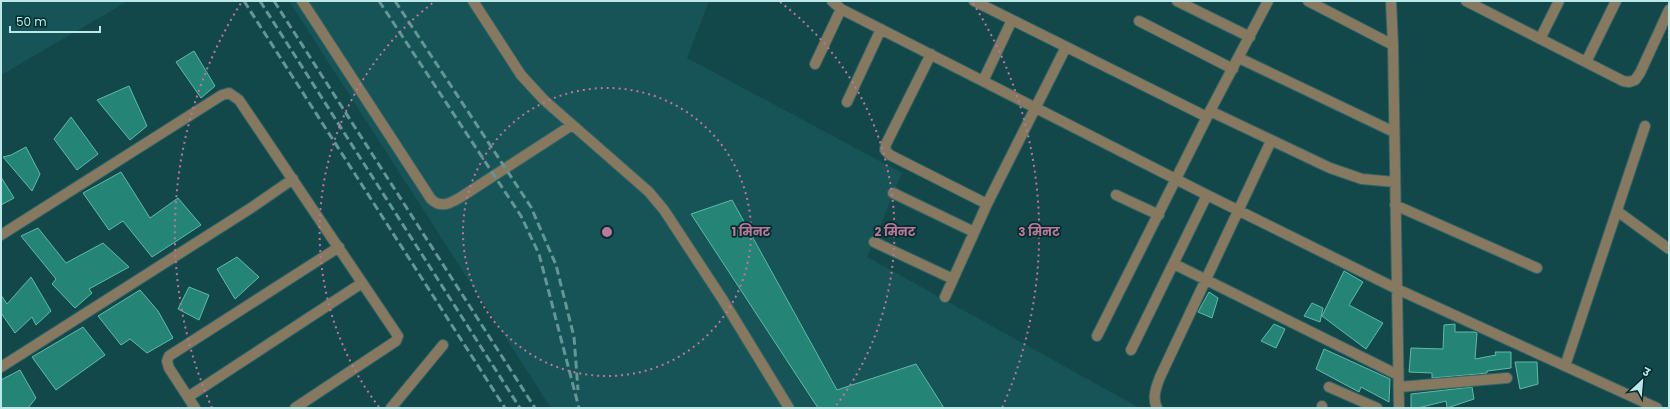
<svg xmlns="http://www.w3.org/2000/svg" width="1670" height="409" font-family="Poppins,'Noto Sans Devanagari',sans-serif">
<rect width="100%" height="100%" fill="#13484b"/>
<path fill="#165457" d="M1,1H128L1,75Z
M289,1H709L687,58L902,173L867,257L1140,408H551Z"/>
<path fill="#248576" stroke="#60baa9" d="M194,51L215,86L201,98L176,62Z
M129,86L147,126L130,140L97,100Z
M71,117L98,154L77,170L54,139Z
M26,147L40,174L32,191L3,157L11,155Z
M121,172L150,218L178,198L201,225L152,257L123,221L109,230L83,193Z
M1,177L14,198L1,205Z
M732,200L837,390L916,364L944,408H818L691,214Z
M38,228L66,263L103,243L129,267L89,289L92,293L75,308L52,284L56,279L21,236Z
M237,257L259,277L235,299L217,269Z
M1344,271L1363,282L1349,305L1383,323L1366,349L1322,316Z
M31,277L51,311L36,325L32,317L15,333L1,313V295L7,304Z
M189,287L209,295L199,320L178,309Z
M140,290L158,311L173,338L147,353L130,339L121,345L98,316Z
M1209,292L1218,298L1212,318L1198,312Z
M1312,303L1323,308L1320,322L1304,316Z
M1274,324L1285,329L1276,348L1261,341Z
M1455,324V332H1474L1477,333L1475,359L1496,355L1495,352H1511V368L1487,371V373L1478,374L1432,378V373L1409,372L1411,348L1443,349L1444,325Z
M83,327L105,355L56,390L32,357Z
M1324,349L1390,379L1389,402L1361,387L1359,392L1316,369Z
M1515,362H1537L1538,384L1520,389Z
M20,370L36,398L28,408H1V380Z
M1472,387L1474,399L1447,408L1446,401L1418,408H1411V394Z"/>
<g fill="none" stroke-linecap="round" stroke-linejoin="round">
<defs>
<path id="minor" d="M302,1L431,199C441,209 451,203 461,197L572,125
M473,1L521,75L544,100L649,192L664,210L723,300L789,408
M832,1L841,9L1207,195L1397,289L1657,408
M974,1L1207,117
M1177,1L1250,37
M1308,1L1393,45
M1391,1L1393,45L1399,408
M1466,1L1623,81L1629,82L1635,80L1640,73L1669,10
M1139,21L1233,69
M1540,39L1559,1
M931,54L886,144L885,150L890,155L987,204
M1239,58L1394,132
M1586,62L1616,1
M815,64L841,9
M983,81L1012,20
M847,102L881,29
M1210,111L1330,168L1362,179L1395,182
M893,193L974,232
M1116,195L1159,215
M1395,205L1537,268
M1617,211L1669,249
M1,235L222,95L229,93L239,100L398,336L396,341L295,408
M874,242L953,279
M1174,264L1398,375
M945,297L987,204L1066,47
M1097,336L1210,111L1268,1
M1131,350L1207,195
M1565,366L1645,126
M1,367L251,208L293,179
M1329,387L1377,408
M1399,387L1507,378
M188,397L362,283
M195,408L169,368L167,361L169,356L339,247
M391,408L443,345
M1157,408C1152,398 1156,387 1160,377L1271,141
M1322,408V406"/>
</defs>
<use href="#minor" stroke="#316568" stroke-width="12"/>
<use href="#minor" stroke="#877860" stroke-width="10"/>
<path stroke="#649597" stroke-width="3" stroke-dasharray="8 4" stroke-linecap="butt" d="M244,1L505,408
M260,1L520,408
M274,1L535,408
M379,1L521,216L539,254L579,408
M395,1L531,207L556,265L574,337L578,390"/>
</g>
<g fill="none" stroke="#bf769b" stroke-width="2" stroke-dasharray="2 4">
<circle cx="607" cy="232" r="144"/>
<path d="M379 407A288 288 0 0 1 434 2M780 2A288 288 0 0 1 835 407"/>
<path d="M212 408A432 432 0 0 1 241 3M973 3A432 432 0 0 1 1002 408"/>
</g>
<circle cx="607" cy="232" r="6" fill="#bf769b" stroke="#012d2f" stroke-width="2"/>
<g font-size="12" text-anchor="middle" font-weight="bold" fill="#bf769b" stroke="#012d2f" stroke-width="3.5" stroke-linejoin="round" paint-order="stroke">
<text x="751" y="236">1 मिनट</text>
<text x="895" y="236">2 मिनट</text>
<text x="1039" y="236">3 मिनट</text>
</g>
<rect width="1670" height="409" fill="none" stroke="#bce8ea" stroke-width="4"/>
<g transform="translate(1642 381) rotate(26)" stroke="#012d2f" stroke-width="3" paint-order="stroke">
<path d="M0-3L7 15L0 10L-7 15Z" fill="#bce8ea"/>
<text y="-6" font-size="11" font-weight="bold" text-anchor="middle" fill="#bce8ea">उ</text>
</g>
<path d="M10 26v6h90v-6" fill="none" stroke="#bce8ea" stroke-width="2"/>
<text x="16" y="26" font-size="12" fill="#bce8ea" stroke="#012d2f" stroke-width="3" paint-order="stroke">50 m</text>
</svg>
